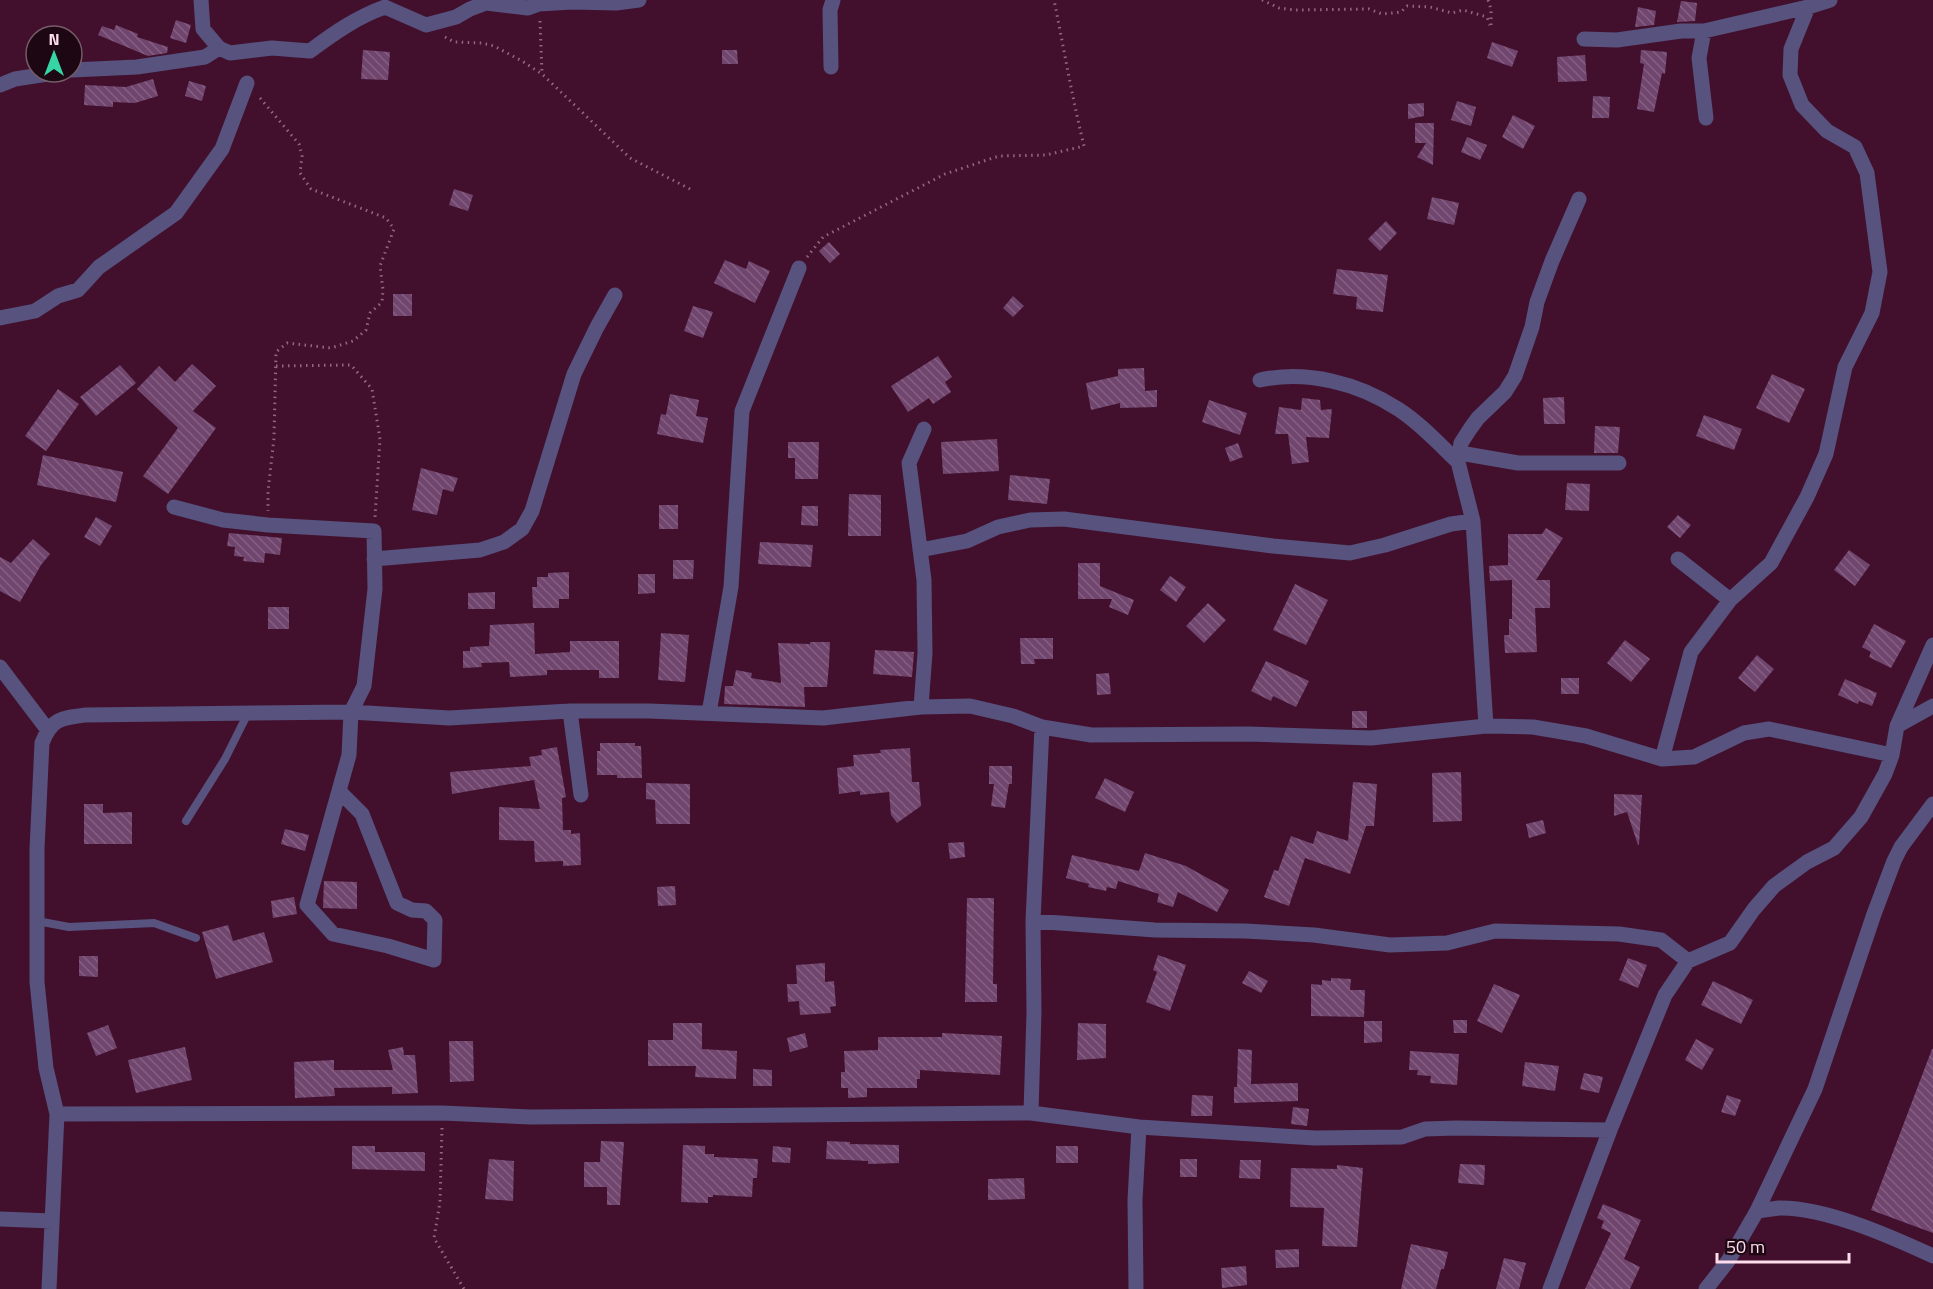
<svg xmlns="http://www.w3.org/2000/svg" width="1933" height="1289" font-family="'Titillium Web',sans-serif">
<defs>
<pattern id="building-back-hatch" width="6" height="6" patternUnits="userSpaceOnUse" patternTransform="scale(1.5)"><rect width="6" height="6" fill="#70456e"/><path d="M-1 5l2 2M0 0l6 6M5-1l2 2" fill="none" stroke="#855f83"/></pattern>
</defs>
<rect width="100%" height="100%" fill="#42102d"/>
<path fill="url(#building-back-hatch)" d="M1681,1L1697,3L1695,21L1677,22Z
M1638,7L1656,11L1654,25L1635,27Z
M176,20L191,25L186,43L170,38Z
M116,25L138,34L137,37L168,47L167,53L148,56L98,35L102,26L114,30Z
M1492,42L1518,51L1512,67L1487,58Z
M363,50L390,52L388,80L361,79Z
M722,50H737L738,64H722Z
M1641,50L1667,52L1665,74L1662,73L1654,112L1637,109L1644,64L1640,63Z
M1585,55L1587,81L1558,82L1557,57Z
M153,79L158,96L135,103L113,102V107L84,105L85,85L126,87Z
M189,81L206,86L202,101L185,96Z
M1593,96L1610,97L1609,118H1592Z
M1457,101L1476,107L1471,126L1451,120Z
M1424,103V116L1408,119V104Z
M1513,115L1535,126L1523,149L1502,137Z
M1415,123H1434L1433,165L1417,157L1426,143H1415Z
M1467,137L1487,145L1480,160L1461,152Z
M454,189L473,195L468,211L449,205Z
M1432,197L1459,203L1454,225L1427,219Z
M1386,221L1397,233L1380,251L1368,239Z
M829,242L840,254L830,263L819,251Z
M725,260L746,269L749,261L770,271L755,303L714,283Z
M1337,269L1388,275L1383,312L1356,309L1357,297L1333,294Z
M393,294H412V316H393Z
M1013,296L1024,306L1013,317L1003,308Z
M693,306L713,312L703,338L684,331Z
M938,356L952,377L945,382L951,392L933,404L929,398L908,412L891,386Z
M192,364L216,386L193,411L216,428L168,494L143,476L178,428L137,389L159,366L175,382Z
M120,365L136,383L96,416L80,397Z
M1144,368L1145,391L1157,390V407L1120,408V403L1091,410L1086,383L1118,376V369Z
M1772,374L1805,389L1789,423L1756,408Z
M58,389L79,404L46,451L25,436Z
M670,394L699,400L696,416L708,418L703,443L657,434L661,414L666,415Z
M1564,397L1565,424H1544L1543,398Z
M1302,398L1320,400L1321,410L1332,409L1329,438L1306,437L1309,462L1292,464L1288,434H1275L1279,407L1301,410Z
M1209,400L1247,413L1240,435L1202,422Z
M1704,415L1742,429L1734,450L1696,436Z
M1595,426L1620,427L1618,453H1594Z
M997,439L999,471L943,474L941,442Z
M788,442H819L818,479H795V458H788Z
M1238,443L1243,457L1230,462L1225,448Z
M43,455L123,472L116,502L37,485Z
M421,468L458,478L453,492L443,489L437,515L412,510Z
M1010,475L1050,479L1047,504L1008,500Z
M1567,483L1590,484L1589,511L1565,510Z
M849,494L881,495V536H848Z
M659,505H678V529H659Z
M802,506H818V526L801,525Z
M1678,515L1691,525L1680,538L1667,527Z
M96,517L112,526L100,546L84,537Z
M1546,528L1563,538L1536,580H1550V608H1535L1537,652L1505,653L1504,635H1509V619H1512V580L1490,581L1489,566L1508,565V534H1542Z
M229,533L282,538L280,555L265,553L264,563L243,561L244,557L234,556L235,547L227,546Z
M33,539L50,554L41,565L20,602L0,591V557L11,563Z
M760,542L813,545L811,567L758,564Z
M1849,550L1870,565L1855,586L1834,570Z
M673,560H694L693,579H673Z
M1078,563H1100V586L1134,600L1128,615L1109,607L1112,599H1078Z
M569,572V599H559V608H533L532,587H537V577H548V573Z
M638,574H655V593L638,594Z
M1170,576L1186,587L1176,602L1160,590Z
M1295,584L1328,600L1306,645L1273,630Z
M495,592V609H468V593Z
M1208,603L1226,620L1204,643L1186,626Z
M268,607H289V629H268Z
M534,623L535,654L570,652V641H619V678H599V670H547V675L510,677L509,662L481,663L482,667L463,668V651H470V647L489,646L490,625Z
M1874,624L1906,641L1891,668L1869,657L1871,652L1862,647Z
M661,633L689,635L685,682L658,680Z
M1020,638H1053V659H1034L1035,664H1021Z
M1625,640L1650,659L1631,682L1607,663Z
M810,642H830L829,664L827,687H804L805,707L724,704L725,686H733L736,670L752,673L751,678L781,683L778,643L810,644Z
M875,650L914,652L912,677L873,674Z
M1757,655L1774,669L1755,692L1738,678Z
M1266,661L1309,681L1296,707L1273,696L1271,701L1251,691Z
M1109,673L1111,694L1097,695L1096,674Z
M1561,678H1579V694H1561Z
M1845,679L1877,693L1872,706L1859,701L1858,704L1838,695Z
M1352,711H1367V728H1352Z
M600,743H635V746H641L642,778H617V775H597V751H600Z
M557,747L566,797L562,798L563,830H571V834L580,833L581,865L563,866V861L535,862L534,841L499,840V807L540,809L534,780L452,794L450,772L531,766L529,757L542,755L541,750Z
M910,748L912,782H919L921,806L897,823L891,815L889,792L860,795V791L839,794L837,768L854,766L853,755L881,753L880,750Z
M989,766H1012V784H1009L1005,808L991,806L994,784H989Z
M1461,772L1462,821L1433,822L1432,773Z
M1105,778L1134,792L1125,812L1095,798Z
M1353,782L1377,784L1374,826H1366L1350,874L1305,858L1289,906L1264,897L1274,870L1278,871L1291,836L1313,844L1317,831L1348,841Z
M646,783L690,784V824H656L655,800L646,799Z
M1614,794L1642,795L1639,845H1638L1627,812L1614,816Z
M84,804H103V813L132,812V844H84Z
M1543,820L1546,833L1529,838L1526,824Z
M285,829L309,835L305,851L281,844Z
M964,842L965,857L950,859L948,843Z
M1145,853L1186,866L1229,890L1217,912L1178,892L1173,907L1157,902L1159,894L1118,881L1116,889L1107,887L1106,891L1088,887L1089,884L1066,878L1072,855L1139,871Z
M324,881L357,882V909L323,908Z
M675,886L676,905L658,906L657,887Z
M294,897L297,914L273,918L271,901Z
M967,898H994L993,984H997V1002H965Z
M228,925L233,941L264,932L273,962L216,979L202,932Z
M1158,955L1186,965L1170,1011L1146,1002L1157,972L1153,970Z
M79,956H98V977L79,976Z
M1628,958L1647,965L1638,988L1619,980Z
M825,963V982L834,981L836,1006L830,1007L831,1013L800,1015L799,1001L788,1002L787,984H797L796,965Z
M1249,971L1268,981L1261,993L1242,983Z
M1331,978L1351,979L1350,990H1365L1364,1017L1311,1016V984L1322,985V980L1331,981Z
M1713,981L1753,1000L1741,1024L1701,1005Z
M1494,984L1520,995L1502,1033L1477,1021Z
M1453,1020H1467V1033H1454Z
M1364,1021H1382V1042L1364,1043Z
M673,1023H702V1049L737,1051L736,1079L695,1077L696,1066H648V1040H673Z
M1078,1023L1106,1024V1058L1077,1060Z
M108,1025L117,1048L96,1056L87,1033Z
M805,1033L808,1047L790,1052L787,1038Z
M942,1033L1002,1036L1000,1075L920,1070V1079H917V1088H867V1097L848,1098V1088H841V1072H845L844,1051L878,1050V1037H942Z
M1696,1039L1714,1049L1702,1070L1685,1060Z
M449,1041H473L474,1081L450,1082Z
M185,1047L192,1080L136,1093L128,1060Z
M403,1047L404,1055H415L418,1093L392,1094V1087L334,1088L335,1096L295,1098L294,1062L334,1060V1070H393L388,1050Z
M1238,1049L1252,1050L1251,1084L1298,1083V1101L1234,1103V1087H1237Z
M1932,1049H1933V1233L1871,1210Z
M1410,1051L1459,1054L1457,1085L1430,1083L1431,1076L1417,1075L1418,1070H1409Z
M1525,1062L1559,1066L1555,1091L1522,1086Z
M753,1069L772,1070V1086H753Z
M1584,1073L1603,1077L1599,1093L1580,1089Z
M1192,1095L1213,1096L1212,1116H1191Z
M1727,1095L1741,1100L1735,1116L1721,1112Z
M1293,1107L1309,1109L1307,1126L1291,1124Z
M601,1141L624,1142L620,1205H607V1187H584V1162H600Z
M827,1141L850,1142V1144L899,1145V1163L868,1164V1161L826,1159Z
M683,1145L705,1146V1154H714V1157L758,1159L757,1178H753L752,1197L713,1195V1197H708V1203L681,1202Z
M352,1146H375V1152H423L425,1153V1171L352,1169Z
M773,1146L791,1148L790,1163L772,1162Z
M1056,1146H1078V1163H1056Z
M489,1159L514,1161L513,1201L485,1199Z
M1180,1159H1197V1177H1180Z
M1240,1160H1261L1260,1179L1239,1178Z
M1460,1164L1485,1165L1484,1185L1458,1183Z
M1337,1165L1363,1168L1357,1247L1322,1246L1324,1208L1290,1207L1291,1168L1337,1169Z
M1024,1178L1025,1199L988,1200V1179Z
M1603,1204L1641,1220L1624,1259L1640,1267L1630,1289H1585L1611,1233L1601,1228L1604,1221L1597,1218Z
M1411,1244L1448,1252L1444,1269H1441L1436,1289H1401Z
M1299,1249V1267L1276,1268L1275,1250Z
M1504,1258L1526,1263L1519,1289H1496Z
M1246,1266L1247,1285L1222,1288L1221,1268Z"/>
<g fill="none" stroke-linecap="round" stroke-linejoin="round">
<path stroke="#93687f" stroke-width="3" stroke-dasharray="1.5 4.5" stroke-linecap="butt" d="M1262,0L1279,8L1295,10L1369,9L1382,14L1401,12L1407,6L1430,7L1452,13L1463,10L1487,17L1491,28
M1488,0L1491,9V26
M540,21L542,74
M445,37L454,42L482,43L494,46L522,61L542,74L630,158L692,190
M260,98L299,144L302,156L300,173L311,189L386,218L394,229L380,266L383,290L382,302L370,313L366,330L353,341L331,348L287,343L276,352L274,438L268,491V511
M807,257L823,237L945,174L999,156L1046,155L1084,146C1072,97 1064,49 1054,0
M276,366L351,365L372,389L380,439L375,517
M442,1128L440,1202L434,1238L464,1289"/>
<path stroke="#57527e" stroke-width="8" d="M186,821L225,759L248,713
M37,921L69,927L154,923L196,938"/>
<path stroke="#57527e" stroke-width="15" d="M201,0L203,29L219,48
M1584,39L1617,40L1681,31H1704
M831,67L830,10L833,0
M72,70L137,67L205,57L219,48L230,53L272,48L310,51C334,33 357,17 385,7L426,25L456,17L470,9L486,3L528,8L539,4L572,2L616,3L639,0
M0,85L15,79L61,72
M1706,118L1699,58L1704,31L1808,7L1830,0
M0,318L35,311L58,296L78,290L99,267L176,213L222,149L247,83
M1260,380C1307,370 1358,383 1398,409C1420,423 1439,444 1458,462
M1460,453L1518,463H1619
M174,507L223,520L268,525L374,531L375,589L364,686L351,712L349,755L307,905L333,934L388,946L434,960L435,920L426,911L412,910L397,903L362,814L339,791
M920,550L967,541L998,527L1030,520L1064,519L1273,546L1350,553L1385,545L1451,524L1473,521
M374,559L480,550L504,542L522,529L532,511L574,374L597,327L615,295
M1678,559L1730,600
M0,667L47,729
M921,707L925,653L924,580L909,463L924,429
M570,711L581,795
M709,713L731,587L742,411L799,268
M1486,726L1473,521L1458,462L1461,443L1470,429L1478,418L1505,392L1515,376L1532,327L1537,302L1552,261L1579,199
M1897,726L1933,706
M1662,759L1691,652L1730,600L1771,563L1807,497L1826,454L1845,367L1872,313L1880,272L1867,173L1855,147L1827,131L1802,105L1790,75L1791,49L1808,7
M1033,921L1042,727
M1031,1113L1034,1012L1033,921L1155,930L1245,931L1314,935L1390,945L1447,943L1495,931L1619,934L1661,940L1688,961L1730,943L1754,909L1774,886L1807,862L1834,848L1861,817L1885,774L1892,755L1897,726L1933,645
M57,1114L442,1113L531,1117L1031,1113L1139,1127L1135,1200L1136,1289
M1139,1127L1315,1138L1402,1137L1425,1129L1456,1128L1610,1130L1665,995L1688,961
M1757,1211C1764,1210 1772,1209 1779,1208C1825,1207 1892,1237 1933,1256
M0,1219L52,1221
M49,1289L57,1114L46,1068L37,982V849L42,743C51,719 61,718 85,715L351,712L449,718L570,711H649L823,718L921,707L970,706L1013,716L1042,727L1091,735L1248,734L1371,738L1486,726L1533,727L1586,736L1662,759L1694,757L1744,733L1769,729L1892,755
M1550,1289L1610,1130
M1706,1289L1728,1261L1757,1211L1815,1089L1874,914L1894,861L1901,847L1933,804"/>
</g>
<g transform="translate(54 54)"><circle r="28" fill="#1c0712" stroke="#765c69" stroke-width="1.5"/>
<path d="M0-4.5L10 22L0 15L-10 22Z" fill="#37d4a6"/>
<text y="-9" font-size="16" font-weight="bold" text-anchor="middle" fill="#fddceb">N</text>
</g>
<path d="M1717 1253v9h132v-9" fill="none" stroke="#fddceb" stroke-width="3"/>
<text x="1726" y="1253" font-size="18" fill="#fddceb" stroke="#1c0712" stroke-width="4.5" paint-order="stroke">50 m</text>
</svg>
